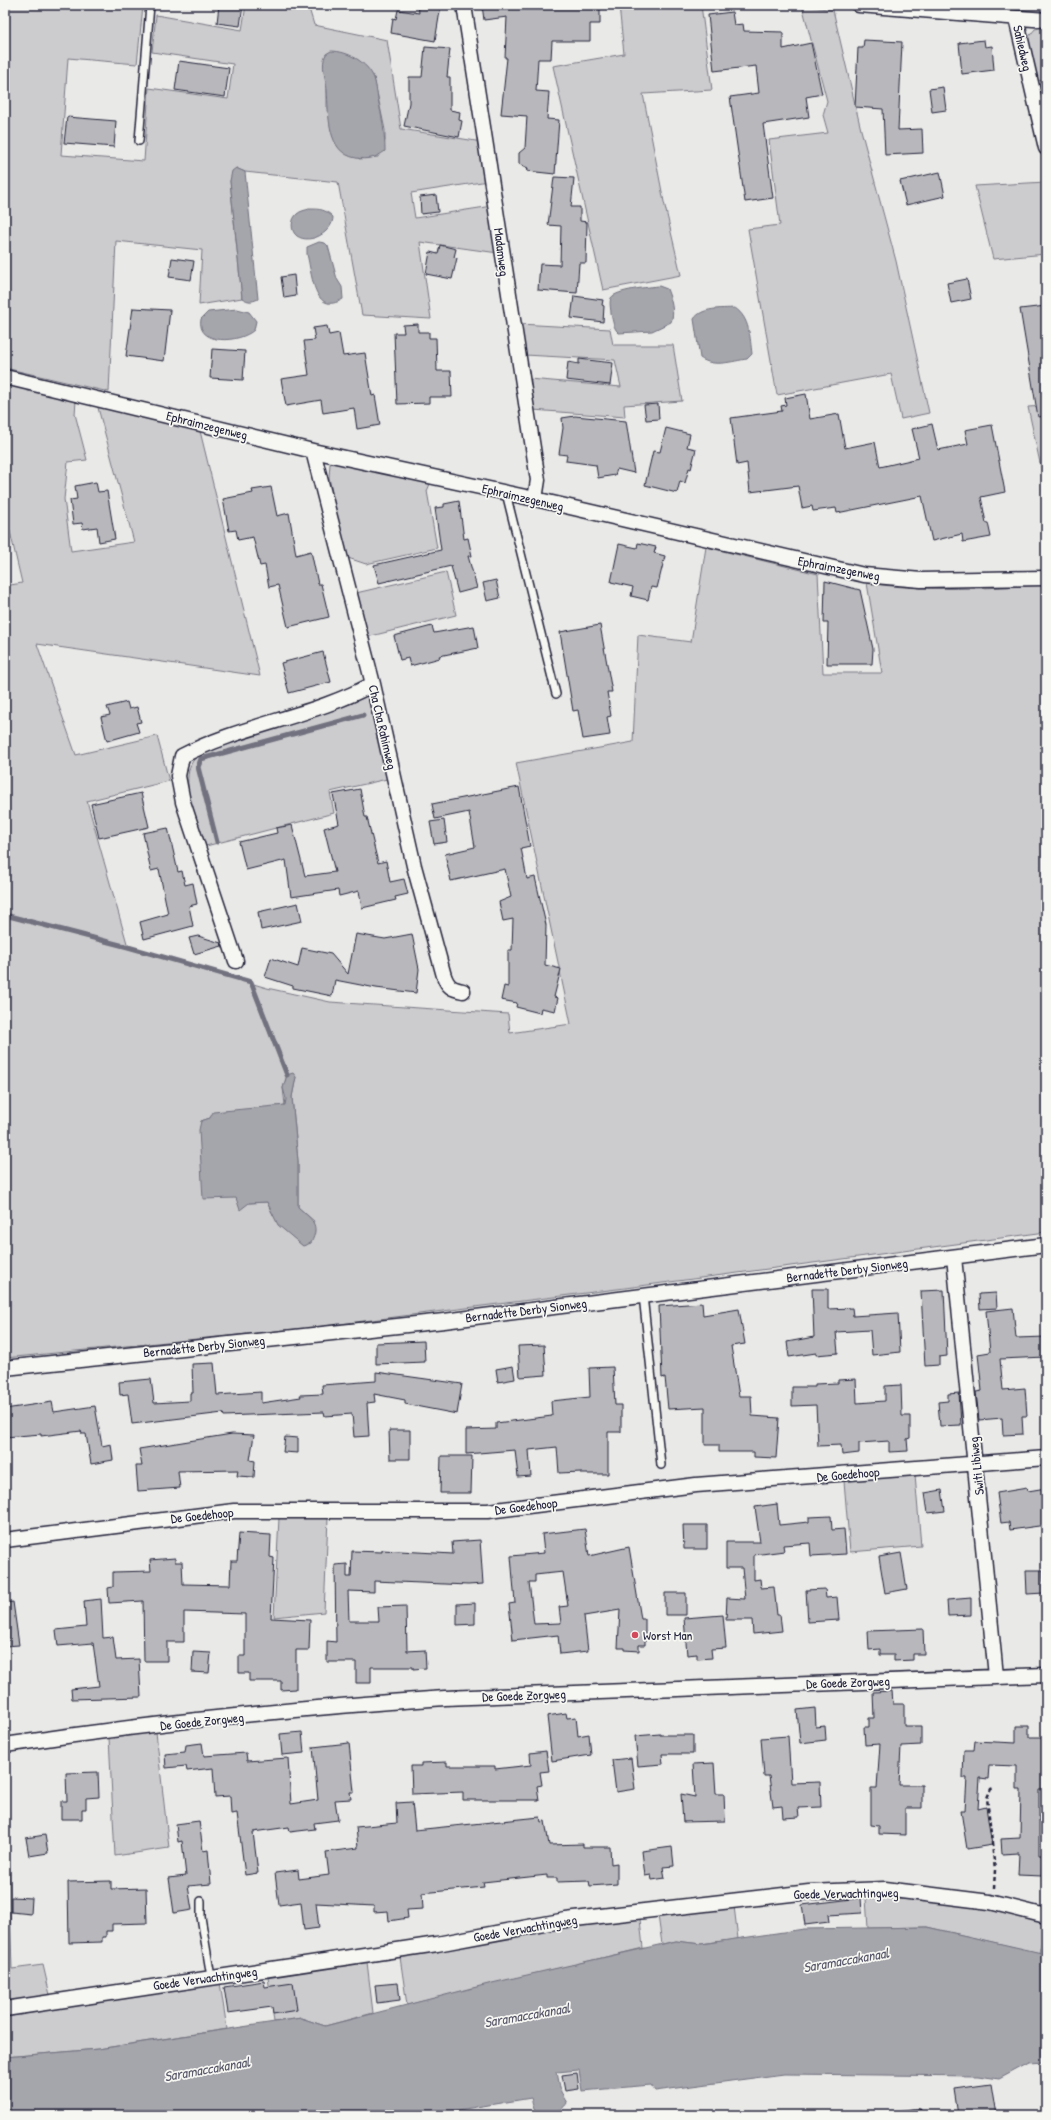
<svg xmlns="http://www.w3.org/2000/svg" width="1051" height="2120" font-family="'Patrick Hand',sans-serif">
<rect width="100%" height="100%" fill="#e9e9e7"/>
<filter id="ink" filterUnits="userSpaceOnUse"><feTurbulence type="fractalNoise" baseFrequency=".025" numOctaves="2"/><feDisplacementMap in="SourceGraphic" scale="8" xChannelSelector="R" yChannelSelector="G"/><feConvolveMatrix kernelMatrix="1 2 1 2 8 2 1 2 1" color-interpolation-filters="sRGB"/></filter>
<g filter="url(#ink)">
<path fill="#ccccce" stroke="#777784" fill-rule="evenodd" d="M5,5L143,6L137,64L68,58L61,155L144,161L149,88L228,99L233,64L152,52L156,15L242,30L246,5H308L314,25L387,40L401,129L482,142L488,181L411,193L415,218L492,206L498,253L420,242L431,319L362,315L338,182L245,172L236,168L230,181L242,298L199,305L202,250L116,241L109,392L5,368ZM374,78L385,130V141L378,157L359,159L327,111V89Z
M619,5H701L712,90L643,94L664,202L681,275L603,290L553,66L624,54Z
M802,5L833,10L861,130L896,261L929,413L901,419L891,374L777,395L748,229L780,225L769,140L828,133L823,115L827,101Z
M1046,27V80L1037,81L1027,39L1035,29Z
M1046,182V254L993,259L975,186Z
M519,324L610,329L613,345H673L682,401L624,405L625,417L533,410L529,379L621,387L615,360L525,355Z
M5,384L76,401L75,414L87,460L68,462L64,499L71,551L134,542L97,404L200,431L260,676L37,644L76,755L157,736L169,781L87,801L128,947L267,988L330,1002L508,1014L510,1033L571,1024L516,763L633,742L638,635L691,642L706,547L818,574L823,673H882L867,583C927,592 986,588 1046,585V1232L625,1288L308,1328L5,1358V586L22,583L5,510ZM287,1075L296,1077L292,1097L298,1161V1207L314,1221L303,1246C286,1231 275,1223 267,1202L249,1203L236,1198L201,1121L210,1118L285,1105L283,1088Z
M1046,406V491L1028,407Z
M336,462L430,484L427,491L437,548L366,564L348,558L344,553L329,477L330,464Z
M446,572L456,615L367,637L356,593Z
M369,695L387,779L330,792L334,813L206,846C196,827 184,791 189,770C191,761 197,756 203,750L350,704Z
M915,1475L921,1546L850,1552L844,1481Z
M279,1518H328L324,1612L274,1617Z
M156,1732L169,1848L115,1856L109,1737Z
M9,1868L12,1969L43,1965L50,1995L5,2002V1869Z
M866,1898L929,1900L982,1907L1046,1921V1923L1039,1953L927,1927L868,1928Z
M734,1906L738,1939L701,1944L676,1941L662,1944L658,1915Z
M640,1919L643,1948L407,2005L400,1957L562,1928Z
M367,1962L373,2013L325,2026L301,2018L274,2022L268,1977Z
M220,1983L227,2029L98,2049L5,2057V2017Z"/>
<path fill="#a5a5ac" stroke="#71717f" d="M331,51C348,51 367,62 374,78C376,84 377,93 378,99C382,117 385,133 385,151C376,158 368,160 356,158C326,153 329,114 327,90C326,77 320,66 326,54Z
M236,168L245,172L258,299C252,302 248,302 242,298L230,181L232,171Z
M309,209C320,209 325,209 333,217C333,232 310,245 297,236C290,231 291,219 297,214C300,211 306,210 309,209Z
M319,242L325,243L328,246L337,279L342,287L343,299C314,317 312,274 307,254V247Z
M659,286L667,289C671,299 675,312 671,322L652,331L619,333C613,328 613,321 611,314C611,309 609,303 611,298C616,290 649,287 659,286Z
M735,308C750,318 750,338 752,354L747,359C732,361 714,368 700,358L694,319C702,307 721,309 735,308Z
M237,309L249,312L256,321L254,330C240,343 196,346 201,319L208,312Z
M293,1073L296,1077L292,1097L298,1161V1207C311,1219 321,1224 311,1243L303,1246L278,1225L267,1202L249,1203L240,1210L236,1198L203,1199L199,1130L201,1121L210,1118L213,1112L285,1105L286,1099L283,1088L287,1075Z
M927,1927L1046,1954V2062L1029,2063L999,2079L979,2076L784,2074L655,2091L651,2085L582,2091L579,2070L557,2072L561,2093L567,2103C561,2113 542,2120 534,2108C532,2105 532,2100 531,2098L428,2115H5V2057L98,2049L301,2018L325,2026L492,1983L676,1941L701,1944L804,1929Z"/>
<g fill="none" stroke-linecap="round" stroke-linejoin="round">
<path stroke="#71717f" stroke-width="5" d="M217,842L198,767L201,759L363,715
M5,915L128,947L251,982L287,1075"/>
</g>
<path fill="#b8b8bc" stroke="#22223b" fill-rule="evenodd" d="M219,5H243L240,26L217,23Z
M418,5H441L435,41L391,33L393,18L396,19L398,10L419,13Z
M482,5H600V24H590V41H552L551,59H538L536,91L549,92L547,119L559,120L555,174L527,171L528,168L519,164V153L525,148L527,116L501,114L507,58H505L507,17L484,20Z
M732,12L734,25L743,24L744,31L783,32V49L811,43L822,94L806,97L809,117L763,124L773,198L745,202L730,97L759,93L756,66L714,71L708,15Z
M864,40L902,42L898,130L922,129L923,153L885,155L883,109L855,107L858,48H863Z
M984,40L985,47L992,46L994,70L962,74L959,43Z
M425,47L450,49L447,77H450V110L460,112L459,120L462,121L459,137L404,126L409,103V77H422Z
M179,61L229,68L225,97L175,90Z
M943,87L946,110L932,112L929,89Z
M67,117L116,121L114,147L64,143Z
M940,172L945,196L906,205L900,181Z
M554,177L574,178L571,207H580V221L587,222L586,263H579L577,293L538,290L540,264L560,265L561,226L548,225Z
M436,195L438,212L421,214L420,197Z
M440,245L456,249L454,257L457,258L452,279L426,274L430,252L438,254Z
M172,258L194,261L191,280L169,277Z
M294,275L296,296L284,298L281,277Z
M967,279L971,299L951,303L947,283Z
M574,296L603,300L602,305L604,306L603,322L571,318Z
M1046,306V416L1038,417L1020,309Z
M133,308L170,310L164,361L126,356Z
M418,324V332H429V338H436L437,371H451L452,397H429V403L397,404L394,333H404L403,325Z
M327,326L329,335L339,333L343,356L365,353L372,396L375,395L380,425L357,429L354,408L323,413L321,400L286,406L281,379L309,375L304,341L315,340L313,328Z
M212,349L245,351L243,380L210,378Z
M579,359L613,363L610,385L566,380L568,362L579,364Z
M806,394L810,419L839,414L845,448L875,442L880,467L919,458L912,429L932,424L938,450L968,444L965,430L992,425L1005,492L981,497L986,523H988L991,537L963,542L962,534L932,541L922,496L837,513L836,508L813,511L812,506L802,508L798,486L750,492L747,463L737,465L731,418L782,411L781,406L786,405L785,398Z
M658,404L659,419L646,420L644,405Z
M575,416L626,421L634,473L617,469L615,475L598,478L596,465L566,461L567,455L559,454L563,428L562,418Z
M666,428L690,434L687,447L696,449L691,469L689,468L685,483L680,481L677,493L645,485L653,451L660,452Z
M96,482L98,492L107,491L115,539L99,542L97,527L83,529L82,523L73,524L70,500L77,499L75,486Z
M271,487L277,516L289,513L296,555L311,551L318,584H321L329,617L288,627L278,585L269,587L265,565L260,566L253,537L238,540L236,530L229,531L223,499L253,493L252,490Z
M459,501L464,539L468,538L472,556H468L477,588L458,593L451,566L379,583L374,565L441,550L435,508L444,507V504Z
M638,543L656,547L654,553L665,556L657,588L651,587L648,600L631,596L633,587L611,582L619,544L637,548Z
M496,580L500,598L487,601L483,583Z
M825,581L860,590L873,649L872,664H827L828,623H824Z
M600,625L612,692H607L611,716L607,717L610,735L583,739L578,710L573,711L560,632Z
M432,626L434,633L474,626L478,648L439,656L440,658L410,666L408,658L400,660L394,636Z
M323,652L331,682L289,693L281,663Z
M127,702L129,709L137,707L141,722L136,723L139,732L107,741L101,717L110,715L107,707Z
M519,787L530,846L521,848L527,879L535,877L546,925L545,965L561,969L554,997L558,998L555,1011L541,1008L540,1013L516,1007L517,1003L501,1000L504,986L508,987V950H512L513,919L503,921L499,902L511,897L505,869L451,881L445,854L475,847L469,812L435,819L432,804Z
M360,789L365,817H367L378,863L386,861L390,882L404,879L408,894L395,897L396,900L362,908L359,891L339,896L338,890L291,897L286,860L246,870L239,842L277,833L276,828L292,825L305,876L335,872L324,828L339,824L333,794Z
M141,793L149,827L99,838L91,804Z
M444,820L447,842L434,844L430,822Z
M168,828L178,872L182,871L185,885L193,883L197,904L189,906L193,926L144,939L140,922L168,914L159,869L151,871L143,833Z
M298,903L302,921L261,930L258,912Z
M356,934L385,939L412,934L419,969L416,993L376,988L335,980L332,996L293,988V986L265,977L271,958L298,967L302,948L331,954L348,974Z
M198,936L221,943L222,946L194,954L189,938Z
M812,1289H828V1309L852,1308L853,1316L898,1313L900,1352L872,1355L870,1330L836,1332L838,1353L816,1355V1353L789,1357L787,1342L814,1337Z
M944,1290L947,1356L939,1357V1365L925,1366L921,1291Z
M996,1293L997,1308L980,1309L979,1294Z
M702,1303L703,1315L739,1309L745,1344L731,1346L739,1396H751L752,1416L779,1418L776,1458L754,1457V1452H719V1445H705V1407L668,1409L665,1377L662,1378L659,1306Z
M1013,1308L1016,1338L1046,1337V1357L1000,1359L1003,1390L1025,1388L1027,1416H1022L1023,1434L1003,1435L1002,1418L979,1420L976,1392L982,1391L978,1354L990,1352L986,1311Z
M424,1341L425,1362L376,1364V1343Z
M544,1345L546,1375L520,1377L518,1346Z
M214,1363L217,1395L261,1392V1403L301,1397L300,1395L323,1394L322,1385L376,1381V1372L462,1384L457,1414L405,1404V1400L374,1394L375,1402L367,1403L369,1436L354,1437L352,1414L325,1416L324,1412L224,1416L223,1413L132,1424L128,1394L120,1395L119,1382L151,1379L154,1403L190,1401V1393H193L192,1364Z
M513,1366L515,1379L498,1382L496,1369Z
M613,1367L615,1405H621V1432H608V1474H581V1472L559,1473L557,1447L529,1450L531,1476L518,1477L515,1450L466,1454V1430L496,1429V1423L552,1416L551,1401L590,1397L589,1368Z
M856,1379L857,1403L885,1401V1386L901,1385L902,1416H910V1438L907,1439L908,1451L889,1452V1441L859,1443V1453L842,1455L841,1445L818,1446L816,1405L792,1406V1387H815V1384L838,1383V1380Z
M959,1393L961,1425L940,1426L938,1402L948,1401V1394Z
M52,1402L54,1412L95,1406L102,1446L111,1444L113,1460L91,1464L86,1434H82L81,1431L41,1436V1434L5,1437V1409Z
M389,1430H410V1459H390Z
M232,1434L254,1435L250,1460L255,1461L254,1477L237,1476L238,1470L178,1471L180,1488L138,1491L136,1466H142L139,1449Z
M285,1437L298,1438V1453L283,1452Z
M441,1456H472L471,1493H440Z
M1027,1488L1028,1491L1046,1488V1525L1010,1530L1009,1522L1001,1523L997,1493Z
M942,1490L945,1511L928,1513L925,1493Z
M777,1504L779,1525L809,1522V1517L831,1516L832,1530L844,1529L846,1554L811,1556L810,1543L783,1545L784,1551L754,1555V1580L760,1579L761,1588L774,1587L777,1615H780L782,1631L753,1634L752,1620H726L727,1598L745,1599L742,1568H726V1542H760L755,1507Z
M683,1525H707V1549H684Z
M585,1529L589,1556L629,1547L641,1619H645V1645H639V1651L624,1650V1648H618L620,1610L584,1616L588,1651L560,1654L558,1635L513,1640L509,1604L515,1603L511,1556L544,1553L542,1534ZM563,1572L568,1606L559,1607L561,1623L534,1624L529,1582H535V1575Z
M239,1533L271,1535L270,1557L274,1558L271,1618L310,1620L309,1650H296V1689L281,1690V1681H249V1673H239V1656H245V1614L184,1612V1642H167V1661H144L143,1601L109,1603L108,1588L113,1587V1572L151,1571L150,1560L175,1558V1562H182L183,1584L230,1585L231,1561H237Z
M480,1540L483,1584L468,1585L374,1581V1592L348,1591L349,1621H379L378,1607L406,1606L407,1651L425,1650L426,1668L413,1669V1667H371V1683H356V1662H327V1641L336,1642L335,1565L347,1564V1577H351L352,1551L382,1552V1550L453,1554L452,1542Z
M901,1553L907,1589L885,1593L879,1557Z
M1026,1570H1043L1044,1593L1027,1594Z
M825,1589L826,1598L837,1597L839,1620L808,1622L806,1590Z
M665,1593H686V1615H665Z
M971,1598V1615L948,1616L947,1600Z
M101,1599L103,1638L113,1637L116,1660L139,1659L141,1697L72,1699L71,1689L99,1686L93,1643L58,1646L56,1630L86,1627L84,1601Z
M13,1602L19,1645L5,1646V1603Z
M475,1603V1624L457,1625V1604Z
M723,1615L726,1648L711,1649L712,1658L697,1659V1654L687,1655L684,1618Z
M923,1629L924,1654H913V1660L894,1661V1655H880V1649L869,1650L868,1631Z
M193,1652L211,1653L209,1673L192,1672Z
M892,1691L893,1704H904V1726H921V1745L901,1746L899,1785H922V1808H905V1835L879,1834V1826L871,1825V1788H877L880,1744L865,1745L864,1727H869V1718H874L873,1692Z
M815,1708L816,1727L825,1726L826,1740L800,1743L797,1710Z
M566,1713L567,1718L576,1717L578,1736L589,1734L591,1755L552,1761L547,1716Z
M1016,1726H1029V1737H1045V1789H1039V1855H1043L1042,1876L1018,1875L1019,1853L1002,1854L1001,1839L1020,1838L1021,1789H1017V1766L989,1765L988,1779L980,1778L978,1809L986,1807L992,1845L967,1849L961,1811H965L967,1778H963L964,1750H974L975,1741L1016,1743Z
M302,1732L304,1753L282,1755L280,1734Z
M660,1734V1735H693V1754H662L663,1764L638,1766L635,1736Z
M788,1736L791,1783L820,1782L821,1807L798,1808L799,1817L783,1818L782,1806L773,1807L769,1776H764L761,1738Z
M202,1743L204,1756L246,1753L247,1761L288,1758L291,1804L318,1800L313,1747L349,1743L354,1792H350L351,1799L335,1800L338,1820L314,1823L315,1829L290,1832L289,1827L253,1832L258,1873L245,1875L237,1813L231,1814L230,1796L215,1797L213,1768L187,1771L186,1766L166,1768L165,1754L185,1752L186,1745Z
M546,1751L549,1771L540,1772L542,1785L537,1786L539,1800H463V1792L412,1794L411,1766H421V1763L447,1762V1766H495V1769L531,1765L530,1753Z
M631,1758L635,1789L616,1792L612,1760Z
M714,1763L716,1794H724L725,1821L683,1822L681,1794L695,1797L693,1764Z
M98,1772L99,1797L86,1798V1809H82V1819H61V1801H67L66,1773Z
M412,1802L415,1830L540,1817L541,1822L545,1821L549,1845L583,1844V1847H610L611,1864L617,1863V1884L590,1886L589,1881L557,1882V1878H547V1875L483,1882L484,1887L422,1893L423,1909L407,1910L408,1918L389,1921L388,1911L374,1912V1906L316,1903L319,1928L304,1930L301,1902L279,1905L275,1873L298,1870L299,1879L329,1875L326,1852L358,1848L356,1827L397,1823L396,1803Z
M199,1821L203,1851L208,1850L211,1884L188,1886L192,1910L174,1913L169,1878L186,1876L182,1841L178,1842L176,1824Z
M45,1835L48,1853L29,1856L26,1838Z
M672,1847L674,1866L663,1867L665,1878L652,1880L651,1875L645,1876L642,1851Z
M111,1881V1889L146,1888L147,1923L112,1924V1931H106V1937H102V1942L69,1943L68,1882Z
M11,1897L32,1898L31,1914L11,1912Z
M861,1898L862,1913L828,1915L829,1922L805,1925L802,1905Z
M264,1981L265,1987L293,1983L297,2010L273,2014L272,2007L228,2013L224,1987Z
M398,1983L400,2000L377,2003L375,1985Z
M577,2073L579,2089L565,2091L562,2075Z
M991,2084L996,2115H958L954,2089Z"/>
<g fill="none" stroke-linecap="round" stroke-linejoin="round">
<defs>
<path id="lane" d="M139,141L150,5
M506,493L556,694
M643,1295L661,1465
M201,1901V1917L211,1977
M900,2115L917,2113L918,2115"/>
<path id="street" d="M464,5L538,480L535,499
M859,5L1046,20
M1016,18L1046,148
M5,377L313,451L535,499L864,575L921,580L1046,578
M313,451L373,684L414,866L444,976C448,987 452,989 463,991
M236,961L183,802L178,776L182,756C243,724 313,717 373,684
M954,1257L996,1676
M5,1368L444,1321L1046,1245
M5,1540L234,1511H488L696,1485L1046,1458
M5,1745C150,1723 298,1708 445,1698L1046,1675
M5,2009L437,1944L566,1920L809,1892L885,1889L990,1902L1046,1916"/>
</defs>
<use href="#lane" stroke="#22223b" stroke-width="10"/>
<use href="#street" stroke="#22223b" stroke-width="17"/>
<path stroke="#22223b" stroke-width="2.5" stroke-dasharray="4 3" stroke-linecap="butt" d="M994,1888L995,1870L987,1798L991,1789L994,1788"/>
<use href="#lane" stroke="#f6f6f2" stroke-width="7"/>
<use href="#street" stroke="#f6f6f2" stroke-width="14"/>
</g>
</g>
<circle fill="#d1495b" stroke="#f6f6f2" stroke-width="1.5" cx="635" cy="1635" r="4"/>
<g text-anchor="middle" stroke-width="3.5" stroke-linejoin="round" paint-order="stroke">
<g font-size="13" fill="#22223b" stroke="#f6f6f2">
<text transform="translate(1023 48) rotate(77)" y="5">Sahiedweg</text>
<text transform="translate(502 252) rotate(83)" y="5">Madamweg</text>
<text transform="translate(207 425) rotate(14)" y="5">Ephraimzegenweg</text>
<text transform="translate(523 497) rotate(13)" y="5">Ephraimzegenweg</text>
<text transform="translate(839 568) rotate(11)" y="5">Ephraimzegenweg</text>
<text transform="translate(383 727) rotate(77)" y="5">Cha Cha Rahimweg</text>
<text transform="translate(847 1270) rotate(-7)" y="5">Bernadette Derby Sionweg</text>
<text transform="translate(526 1310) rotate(-7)" y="5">Bernadette Derby Sionweg</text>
<text transform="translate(204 1346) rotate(-6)" y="5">Bernadette Derby Sionweg</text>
<text transform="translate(976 1466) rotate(-96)" y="5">Switi Libiweg</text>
<text transform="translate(848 1474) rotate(-5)" y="5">De Goedehoop</text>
<text transform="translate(526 1506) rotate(-7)" y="5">De Goedehoop</text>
<text transform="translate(202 1515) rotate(-6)" y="5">De Goedehoop</text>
<text transform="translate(848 1682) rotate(-2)" y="5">De Goede Zorgweg</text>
<text transform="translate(524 1695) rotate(-2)" y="5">De Goede Zorgweg</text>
<text transform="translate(202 1721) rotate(-6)" y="5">De Goede Zorgweg</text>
<text transform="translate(846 1893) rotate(-1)" y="5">Goede Verwachtingweg</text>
<text transform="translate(525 1928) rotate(-10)" y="5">Goede Verwachtingweg</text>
<text transform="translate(205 1978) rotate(-8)" y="5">Goede Verwachtingweg</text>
</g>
<g font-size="13" fill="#22223b" stroke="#f6f6f2" text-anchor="start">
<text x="643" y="1640">Worst Man</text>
</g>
<g font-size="14" font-style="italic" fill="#565668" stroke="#f6f6f2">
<text transform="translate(846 1960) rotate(-10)" y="5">Saramaccakanaal</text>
<text transform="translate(527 2015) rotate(-10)" y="5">Saramaccakanaal</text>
<text transform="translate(207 2069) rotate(-10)" y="5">Saramaccakanaal</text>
</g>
</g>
<rect width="1051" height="2120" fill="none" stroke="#f6f6f2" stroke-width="20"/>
<rect x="10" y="10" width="1031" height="2100" fill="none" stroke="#22223b" stroke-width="1.5" filter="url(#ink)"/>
</svg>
